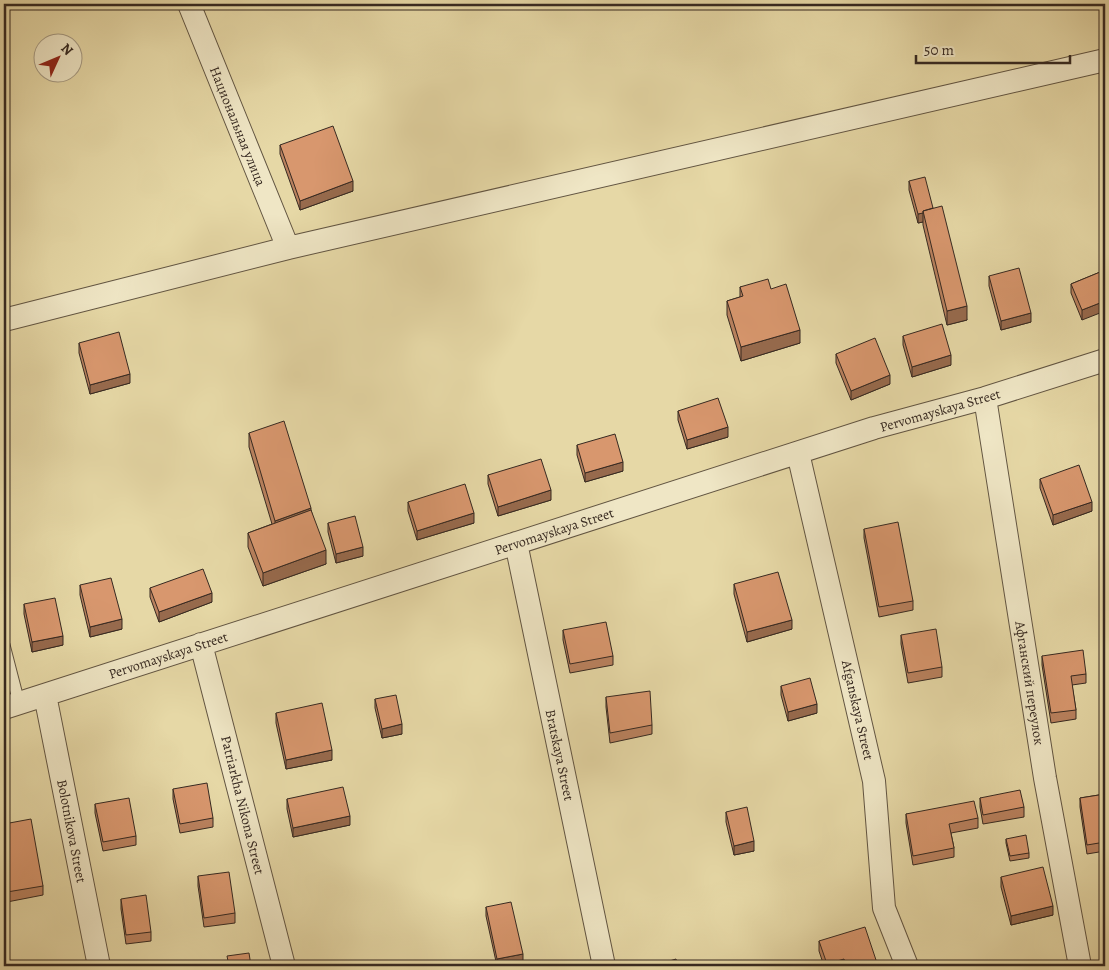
<svg xmlns="http://www.w3.org/2000/svg" width="1109" height="970" font-family="Alegreya,serif">
<rect width="100%" height="100%" fill="#e6d8a6"/>
<filter id="stains"><feTurbulence type="fractalNoise" baseFrequency=".004" numOctaves="4"/><feColorMatrix values="0 0 0 0 .2 0 0 0 0 .09 0 0 0 0 .02 0 0 0 .5 -.17"/></filter>
<radialGradient id="worn" r=".72"><stop offset=".6" stop-color="#630" stop-opacity="0"/><stop offset="1" stop-color="#630" stop-opacity=".3"/></radialGradient>
<g fill="none" stroke-linecap="round" stroke-linejoin="round">
<defs>
<path id="lane" d="M4,645L19,703"/>
<path id="street" d="M189,4L288,248
M4,320L288,248L1105,60
M985,398L1045,778L1080,966
M798,453L874,781L884,908L907,966
M516,543L604,966
M201,644L284,966
M45,695L99,966
M4,708L874,428L985,398L1105,360"/>
</defs>
<use href="#lane" stroke="#625542" stroke-width="13"/>
<use href="#street" stroke="#625542" stroke-width="24"/>
<use href="#lane" stroke="#efe6c5" stroke-width="11"/>
<use href="#street" stroke="#efe6c5" stroke-width="22"/>
</g>
<path fill="#ba825f" stroke="#362921" d="M280,145L353,191L300,210L280,154Z
M909,181L933,208L967,320L947,325L923,225V222L918,223L909,190Z
M1105,270L1082,320L1071,293V284Z
M989,276L1031,322L1001,330L989,286Z
M740,287L771,289L800,343L741,361L727,315V301L740,297Z
M903,336L951,365L912,377L903,345Z
M79,343L130,383L90,394L79,353Z
M836,354L890,384L851,400L836,363Z
M678,411L728,437L687,449L678,420Z
M249,433L311,510L326,564L263,586L248,547V533L272,524L249,447Z
M577,445L623,471L585,482L577,455Z
M488,475L551,500L498,516L488,484Z
M1040,479L1092,511L1053,525L1040,488Z
M408,502L474,523L417,540L408,511Z
M328,523L363,556L336,563L328,532Z
M864,529L913,601V610L879,617L864,538Z
M734,584L792,629L747,642L734,594Z
M80,585L122,629L90,637L80,595Z
M150,588L212,602L159,622L150,597Z
M24,604L63,645L32,652L24,614Z
M563,630L613,656V665L570,673L563,640Z
M901,635L942,667V677L908,683L901,644Z
M1042,656L1086,674V683L1072,685L1076,710V719L1051,723L1042,665Z
M781,686L817,713L788,721L781,695Z
M606,697L652,725V734L610,743L606,707Z
M375,699L402,734L382,738L375,708Z
M276,713L332,760L286,769L276,723Z
M173,789L213,818V827L180,833L173,799Z
M1105,794V851L1087,854L1080,807V798Z
M980,798L1024,807V817L983,824L980,807Z
M287,799L350,825L293,837L287,809Z
M95,804L136,836V845L103,851L95,813Z
M726,812L754,851L734,855L726,822Z
M906,814L978,818V828L951,833L954,848V857L913,865L906,823Z
M4,824L43,886V895L7,902L4,886Z
M1006,839L1029,853V858L1010,861L1006,843Z
M198,876L235,913V923L204,927L198,886Z
M1001,877L1053,915L1011,925L1001,887Z
M121,899L151,932V941L126,944L121,909Z
M486,907L523,963L507,966H497L486,916Z
M819,941L878,966H824L819,951Z"/>
<path fill="#976a4d" stroke="#362921" d="M353,181V191L300,210V201Z
M923,213V222L918,223V214Z
M1105,301V311L1082,320V310Z
M967,306V320L947,325V311Z
M1031,313V322L1001,330V321Z
M800,330V343L741,361V347Z
M951,355V365L912,377V367Z
M130,374V383L90,394V385Z
M890,375V384L851,400V391Z
M728,427V437L687,449V440Z
M623,462V471L585,482V473Z
M551,490V500L498,516V507Z
M1092,502V511L1053,525V515Z
M311,508V521L275,534V521Z
M474,513V523L417,540V531Z
M363,547V556L336,563V554Z
M326,550V564L263,586V573Z
M212,593V602L159,622V612Z
M122,619V629L90,637V627Z
M792,620V629L747,642V632Z
M63,636V645L32,652V642Z
M817,704V713L788,721V712Z
M402,724V734L382,738V729Z
M332,750V760L286,769V760Z
M350,816V825L293,837V828Z
M754,841V851L734,855V846Z
M1053,906V915L1011,925V916Z
M523,954V963L507,966H497V959Z
M844,959V966H827V964Z"/>
<path fill="#d8976e" stroke="#362921" d="M333,126L353,181L300,201L280,145Z
M925,177L933,208L923,211V213L918,214L909,181Z
M942,206L967,306L947,311L923,211Z
M1019,268L1031,313L1001,321L989,276Z
M1105,270V301L1082,310L1071,284Z
M768,279L771,289L786,284L800,330L741,347L727,301L743,296L740,287Z
M942,324L951,355L912,367L903,336Z
M119,332L130,374L90,385L79,343Z
M875,338L890,375L851,391L836,354Z
M718,398L728,427L687,440L678,411Z
M284,421L311,508L275,521L249,433Z
M615,434L623,462L585,473L577,445Z
M541,459L551,490L498,507L488,475Z
M1079,465L1092,502L1053,515L1040,479Z
M465,484L474,513L417,531L408,502Z
M311,510L326,550L263,573L248,533Z
M355,516L363,547L336,554L328,523Z
M898,522L913,601L879,607L864,529Z
M203,569L212,593L159,612L150,588Z
M778,572L792,620L747,632L734,584Z
M111,578L122,619L90,627L80,585Z
M55,598L63,636L32,642L24,604Z
M606,622L613,656L570,664L563,630Z
M936,629L942,667L908,673L901,635Z
M1083,650L1086,674L1071,676L1076,710L1051,713L1042,656Z
M810,678L817,704L788,712L781,686Z
M650,691L652,725L610,733L606,697Z
M396,695L402,724L382,729L375,699Z
M322,703L332,750L286,760L276,713Z
M207,783L213,818L180,824L173,789Z
M343,787L350,816L293,828L287,799Z
M1020,790L1024,807L983,815L980,798Z
M1105,794V842L1087,845L1080,798Z
M129,798L136,836L103,842L95,804Z
M974,801L978,818L949,824L954,848L913,856L906,814Z
M747,807L754,841L734,846L726,812Z
M31,819L43,886L7,892L4,876V824Z
M1026,835L1029,853L1010,856L1006,839Z
M1043,867L1053,906L1011,916L1001,877Z
M229,872L235,913L204,918L198,876Z
M146,895L151,932L126,935L121,899Z
M511,902L523,954L497,959L486,907Z
M865,927L878,966H847L844,959L827,964L819,941Z
M249,953L251,966H229L227,956Z
M676,959L678,966H653Z
M369,964L370,966H357Z"/>
<g text-anchor="middle" stroke-width="4" stroke-linejoin="round" paint-order="stroke">
<g font-size="14" fill="#362921" stroke="#efe6c5">
<text transform="translate(238 126) rotate(68)" y="5">Национальная улица</text>
<text transform="translate(940 410) rotate(-16)" y="5">Pervomayskaya Street</text>
<text transform="translate(554 531) rotate(-18)" y="5">Pervomayskaya Street</text>
<text transform="translate(168 655) rotate(-18)" y="5">Pervomayskaya Street</text>
<text transform="translate(1030 683) rotate(81)" y="5">Афганский переулок</text>
<text transform="translate(858 710) rotate(77)" y="5">Afganskaya Street</text>
<text transform="translate(560 755) rotate(78)" y="5">Bratskaya Street</text>
<text transform="translate(243 805) rotate(76)" y="5">Patriarkha Nikona Street</text>
<text transform="translate(72 831) rotate(79)" y="5">Bolotnikova Street</text>
</g>
</g>
<rect width="1109" height="970" fill="none" stroke="#e6d8a6" stroke-width="20"/>
<rect x="5" y="5" width="1099" height="960" fill="none" stroke="#362921" stroke-width="2.5"/>
<rect x="10" y="10" width="1089" height="950" fill="none" stroke="#362921"/>
<g transform="translate(58 58) rotate(46)"><circle r="24" fill="#efe6c5" stroke="#a59a83"/>
<path d="M0-4L9 19L0 12L-9 19Z" fill="#8f2418"/>
<text y="-8" font-size="14" font-weight="bold" text-anchor="middle" fill="#362921">N</text>
</g>
<path d="M916 55v8h154v-8" fill="none" stroke="#362921" stroke-width="2.5"/>
<text x="924" y="55" font-size="15" fill="#362921" stroke="#efe6c5" stroke-width="4" paint-order="stroke">50 m</text>
<rect width="100%" height="100%" filter="url(#stains)"/>
<rect width="100%" height="100%" fill="url(#worn)"/>
</svg>
